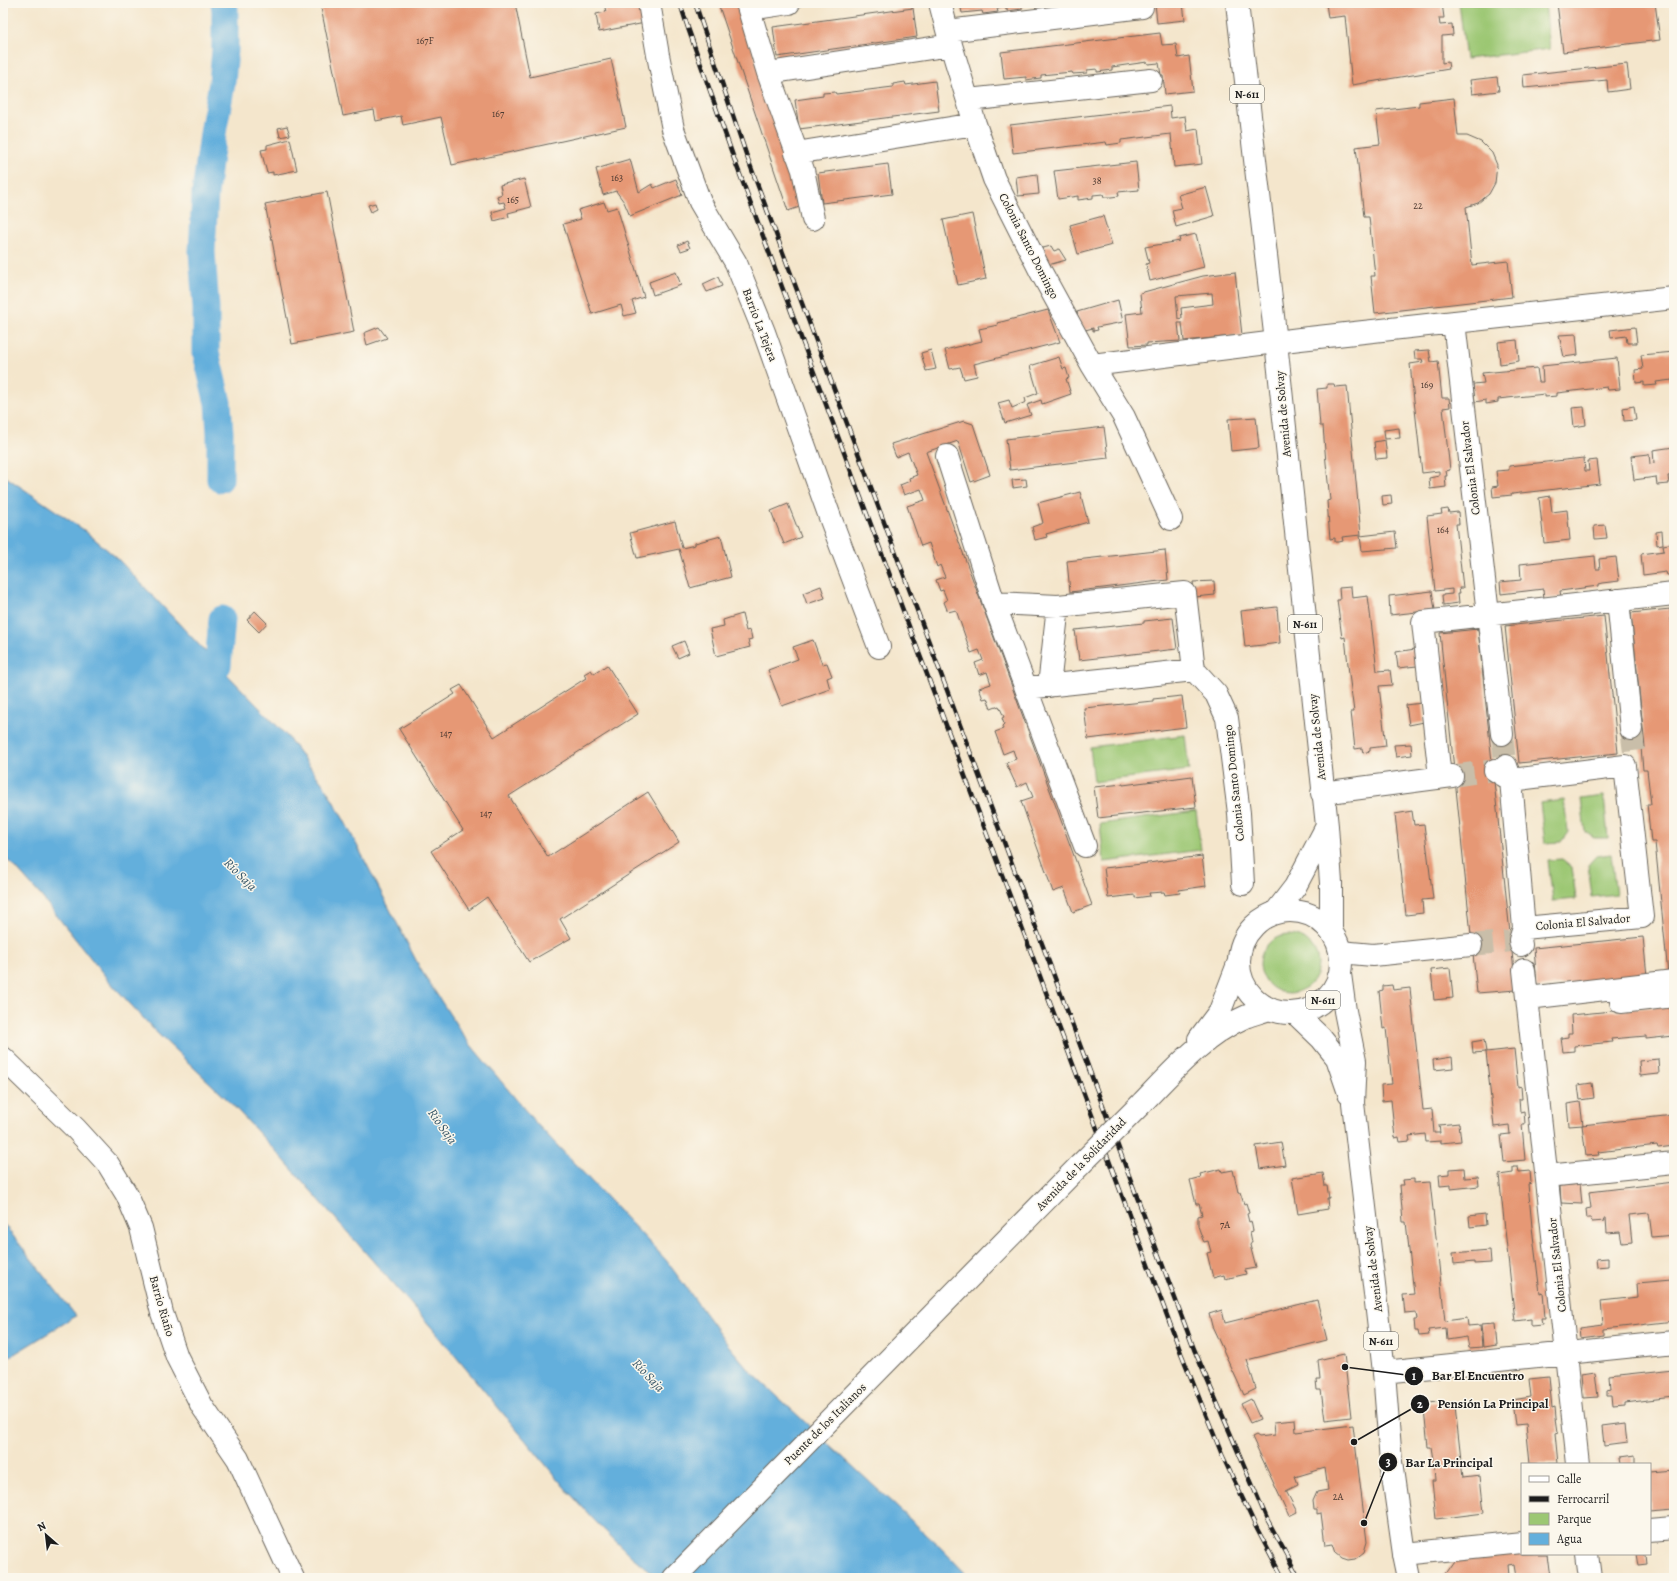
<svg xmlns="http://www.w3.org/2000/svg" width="1677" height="1581" font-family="Alegreya,serif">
<rect width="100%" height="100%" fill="#fbf7ec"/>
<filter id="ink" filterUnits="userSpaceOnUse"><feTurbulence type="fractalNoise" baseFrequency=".025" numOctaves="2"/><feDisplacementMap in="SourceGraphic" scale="8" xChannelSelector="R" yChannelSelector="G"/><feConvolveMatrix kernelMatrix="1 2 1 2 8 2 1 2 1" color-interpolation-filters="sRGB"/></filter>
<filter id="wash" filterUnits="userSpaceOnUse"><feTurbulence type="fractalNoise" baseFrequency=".012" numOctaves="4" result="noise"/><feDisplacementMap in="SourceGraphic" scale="16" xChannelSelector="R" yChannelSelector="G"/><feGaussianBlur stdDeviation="0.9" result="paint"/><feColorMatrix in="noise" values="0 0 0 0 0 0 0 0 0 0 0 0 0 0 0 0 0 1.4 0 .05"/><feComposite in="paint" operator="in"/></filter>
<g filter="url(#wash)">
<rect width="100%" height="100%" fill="#f4e6cc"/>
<path fill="#9cc773" stroke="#5c7248" d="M1459,3H1545L1550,49L1466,59Z
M1185,735L1189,770L1094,782L1090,747Z
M1604,796L1608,838H1594L1585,832L1581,799Z
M1564,800L1568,832L1561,842L1545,843L1540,803Z
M1196,811L1201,850L1104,862L1100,824Z
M1611,854L1616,894L1592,897L1588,865L1596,856Z
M1562,859L1572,867L1576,899L1553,901L1548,860Z
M1260 964a29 29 0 1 1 58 0a29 29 0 1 1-58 0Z"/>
<path fill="#63afdc" stroke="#40667c" d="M3,475L84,530L118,559L218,665L287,736L325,787L344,820L421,970L465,1038L535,1122L666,1260L728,1345L751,1372L940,1547L970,1578H658L630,1555L595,1521L565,1488L432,1328L283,1159L228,1100L157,1033L109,981L41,896L17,869L3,856Z
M3,1223L76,1316L3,1361Z"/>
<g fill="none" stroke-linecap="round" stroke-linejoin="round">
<path stroke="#63afdc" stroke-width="27" d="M220,479V433L218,403L206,353V308L202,252L205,193L214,127L222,83L225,50V10L224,3
M218,665L222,619"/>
</g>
<g id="blocks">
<path fill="#e69874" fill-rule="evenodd" d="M320,3H515L530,77L611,59L626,127L452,165L441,117L403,125L401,116L376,121L374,110L343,116Z
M604,3H627L628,7L641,5L645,23L599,32L596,14L606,12Z
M718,3H737L805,205L788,211Z
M960,3H1037V4L1022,6V9L1007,11V8L997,9L998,12L983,14L982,11L962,13Z
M1155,3H1183L1185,20L1157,23Z
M1326,3H1442L1444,18H1439L1440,25L1452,24L1453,35L1442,36V63L1448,62L1449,69L1352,85L1345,16L1328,18Z
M1557,3H1655L1660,40L1563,52Z
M913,8L917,37L777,57L773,27Z
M1160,33L1162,45L1176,44L1178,58L1189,56L1193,91L1165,94L1163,75H1161L1159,63L1148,64L1147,62L1112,67V70L1097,72V69L1087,70V73L1073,74L1072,72L1041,75V78L1033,79L1026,80V77L1004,79L1001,52Z
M1627,64L1630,89L1608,92L1607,80L1524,88L1523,75Z
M1497,77L1499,91L1472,94L1470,80Z
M935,81L939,111L799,129L795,100L823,96V93L835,92L836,94L893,87V84L905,82L906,85Z
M1454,98L1458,136H1467L1481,142L1492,153L1497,165L1495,183L1489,194L1478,203L1466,207L1472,265L1508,261L1512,297L1375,313L1371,276H1375L1369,217H1364L1356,147L1380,144L1376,111L1419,106V102Z
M1170,106L1171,118L1185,116L1187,131L1198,129L1202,164L1174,167L1171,134L1121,140V143L1107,145L1106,142L1013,153L1010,125Z
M287,126L290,135L280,137L278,128Z
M290,139L297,170L273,175V172L267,173L261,150L267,149V145Z
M630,159L639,192L652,184L654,188L676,179L682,195L630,216L624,202L616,191L603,195L596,169Z
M1136,162L1139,190L1118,192L1119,196L1111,197H1104L1103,194L1093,195V198L1078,200V196L1058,199L1054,171Z
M888,164L892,194L822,203L818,173Z
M1037,174L1039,194L1018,196L1016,177Z
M524,179L531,207L508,213L509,217L494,221L492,212L506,208L504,202L499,203L497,196L502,194L500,185Z
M1206,187L1214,216L1176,227L1172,210L1182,208L1178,195Z
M327,192L354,332L292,344L265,204Z
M604,202L607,210L617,207L644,297L632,301L636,313L624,316L621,305L592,314L563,224L581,219L578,210Z
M375,203L377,209L371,212L368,205Z
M972,214L986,279L958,285L943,220Z
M1103,216L1112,245L1078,254L1070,225Z
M1196,234L1204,267L1150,281L1146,264L1149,263L1145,247L1180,241L1179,238Z
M687,241L690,248L681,251L678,245Z
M1051,246L1054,251L1059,249L1066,260L1048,265L1039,249Z
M676,272L681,285L653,295L649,282Z
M1235,272L1242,335L1184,341L1182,323H1178L1180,341L1147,343V345L1130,346L1126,314L1142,312L1140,293L1203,276ZM1212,293L1213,304L1181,308L1182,318L1178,319L1176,296Z
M718,277L722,286L707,292L703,284Z
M1118,300L1123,322L1097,327L1098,330L1093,331V328L1085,330L1079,322L1077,312Z
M1048,310L1060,342L974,364L977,376L964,379L960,367L950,369L945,350L982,341L979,329L998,325L997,323Z
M379,327L387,338L367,345L364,333Z
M1635,327L1637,343H1627L1626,336L1611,338L1610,330Z
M1576,334L1578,355L1564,357L1559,335Z
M1517,340L1519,361L1500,364L1498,342Z
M931,350L936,369L926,371L921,353Z
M1429,350L1431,362L1438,361L1442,398H1449L1450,407L1443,408L1450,470L1446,471L1447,476H1445L1446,487L1430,489L1429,478L1439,476V471L1422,473L1410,364L1423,362L1422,359H1415L1414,351Z
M1674,352V389L1672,380L1656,382L1657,385L1644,386V382L1636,383L1635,370L1643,369L1641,355Z
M1059,357L1063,369L1066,368L1069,378L1066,379L1071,394L1042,404L1041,400L1027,405L1031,415L1005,423L998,403L1009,400L1012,408L1026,402L1025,398L1038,393L1030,366Z
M1617,358L1620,389L1608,390L1607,387L1557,393V396L1545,397V394L1498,399V402L1486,404V400L1475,402L1473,384L1484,383L1482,373L1537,368L1539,382H1543L1542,366Z
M1327,384H1334L1335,387L1347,386L1361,535L1342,537L1343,541L1339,542H1335V538L1330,539L1327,501L1330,500L1326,463L1323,426H1320L1317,389L1327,388Z
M1634,406L1636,420L1624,421L1623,408Z
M1584,407L1586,425L1574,427L1572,408Z
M1256,417L1259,448L1231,451L1228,419Z
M964,421L973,424L990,475L971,482L958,441L926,452L1092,905L1073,912L1064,888L1053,892L1021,801L1033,797L1027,782L1017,787L1006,763L1016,759L1013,750L1003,754L995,732L1003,729L1002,726L1004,724L1002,718L1004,717L999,706L991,709L987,698L983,699L979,688L991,684L987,672L979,675L975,663L983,660L979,650L971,653L956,610L948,612L944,602L947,600L943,590L940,591L936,580L945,577L940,565L937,567L929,543L921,546L907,506L925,500L921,489L904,495L900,485L910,481L909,478L917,475L908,452L896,457L891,444Z
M1104,427L1108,458L1010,470L1006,439Z
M1399,428L1400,438L1385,439L1384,430Z
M1385,440L1387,458L1376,459L1374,442Z
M1674,447V475L1668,476L1669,484L1657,485L1656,477L1634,480L1631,456L1649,454L1650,464L1654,463L1653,450Z
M1584,458L1585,471H1589L1588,461L1597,460L1600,484L1512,494V495L1493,497L1492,487L1498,486L1496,471L1509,470V466Z
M1026,479L1027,486L1013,488L1012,480Z
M1080,492L1088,522L1046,534L1047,537L1035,540L1032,527L1043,523L1038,503Z
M1391,495L1392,504L1383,505L1382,496Z
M1550,496L1552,512L1567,510L1570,540L1544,543L1539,498Z
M788,504L801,537L784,544L771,511Z
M1448,509L1449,513L1458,512L1459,524H1456L1463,588H1459L1460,593H1458L1459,603L1443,605L1442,595L1452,594V589L1435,591L1427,516L1442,514L1441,510Z
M675,521L682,548L695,545V543L721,536L731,577L690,588L679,549L637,558L630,533Z
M1605,525L1607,538L1595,539L1594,526Z
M1662,531L1663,544L1657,545L1656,532Z
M1395,532L1397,548L1362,551L1360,536Z
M1674,543V575H1667L1666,572L1643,575L1641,554L1664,551L1663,545Z
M1165,550L1168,580L1070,592L1067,561Z
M1595,556L1596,569H1600L1599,559L1616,557L1619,581L1602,583L1598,584V586L1560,591L1561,597L1544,599L1543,589L1501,594L1500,582L1521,580L1520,564Z
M1214,581L1215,595L1195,597L1193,582Z
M821,586L825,598L807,604L803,593Z
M1351,587L1352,598L1368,596L1377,671L1390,670L1392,685L1379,686L1386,746L1370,748V751L1363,753L1362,748L1355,749L1351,712H1354L1349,674L1345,637L1342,638L1337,600H1340L1339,588Z
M1432,591L1435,610L1390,615L1389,596Z
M1277,607L1280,643L1245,647L1241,611Z
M1670,609L1674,650V973L1668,974L1655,842H1651L1647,804H1651L1647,770H1643L1641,747H1645L1631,613Z
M255,611L267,623L259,632L247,620Z
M742,614L746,631L750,630L751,634L752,639L748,640L750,647L716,656L710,629L724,626L723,620Z
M1604,616L1618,753L1519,763L1505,626Z
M1173,618L1177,649L1079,660L1075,630L1144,623V621Z
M1478,629L1516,990L1477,993L1440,633Z
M813,640L822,664L827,663L832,676L827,678L830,689L782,706L768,670L798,659L793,647Z
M684,641L689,653L678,658L672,646Z
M1415,649L1417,666L1398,668L1396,652Z
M607,665L638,714L509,796L548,857L648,792L679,842L560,919L571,938L529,962L487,897L469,910L431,851L463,830L399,729L455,694L452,690L461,685L494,737L586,678L584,674L591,670L594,674Z
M1182,696L1186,727L1088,739L1084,708L1153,701V699Z
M1422,703L1424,722L1409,725L1406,705Z
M1411,744L1412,755L1396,757L1394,745Z
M1192,776L1196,807L1098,818L1094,787L1123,784V785Z
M1412,811L1414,825L1424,824L1433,899L1422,900L1423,913L1406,915L1395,814Z
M1202,856L1206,886L1179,890L1180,893L1165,895L1164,892L1149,893L1150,896L1135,898V895L1108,898L1104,868L1133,865Z
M1643,937L1647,976L1537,987L1534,948Z
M1450,968L1453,998L1434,1000L1431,970Z
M1392,985L1393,990L1410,988L1423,1110L1432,1109L1434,1133H1440L1439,1125L1459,1123L1461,1141L1441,1143V1141L1426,1142L1425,1134L1409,1136L1410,1141L1400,1142L1399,1137L1395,1138L1391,1100L1382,1101L1381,1085L1392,1084L1386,1028L1383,1029L1379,991L1383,990V986Z
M1674,1005V1036L1646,1039V1036L1611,1039L1612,1042L1574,1046V1051L1563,1052L1561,1038L1568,1037V1033H1572L1571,1015Z
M1484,1040L1486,1052L1473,1053L1472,1042Z
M1514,1049L1518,1087L1521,1086L1522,1099H1519L1520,1112L1524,1111L1525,1124H1522L1525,1160L1504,1162L1501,1135L1510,1134L1509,1125L1494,1127L1486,1052Z
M1452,1057L1453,1068L1434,1070L1433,1060Z
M1658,1059L1659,1074L1640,1076L1639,1061Z
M1592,1083L1594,1098L1580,1100L1578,1085Z
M1580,1102L1583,1125L1569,1126L1567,1104Z
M1674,1115V1146L1658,1148L1657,1145L1623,1149L1598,1152L1599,1155L1586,1156L1582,1125Z
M1281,1142L1285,1165L1260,1169L1256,1146Z
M1513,1167H1518L1519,1172L1530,1171L1531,1183L1528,1184L1532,1227L1540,1293L1543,1292L1545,1318H1541L1542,1324L1531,1325V1319L1515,1321L1499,1175L1513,1173Z
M1464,1168L1465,1178L1478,1177L1479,1186L1451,1189V1185L1440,1186L1439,1175L1449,1174V1169Z
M1221,1169L1222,1172L1233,1170L1238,1192H1240L1244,1204L1246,1203L1249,1213L1247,1214L1249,1222L1251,1221L1253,1231L1250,1232L1252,1242L1250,1245L1256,1268L1245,1270L1246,1274L1225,1279L1224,1275L1213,1278L1207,1253L1211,1252L1208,1241L1204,1242L1203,1240L1198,1226V1216L1202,1215L1199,1204H1196L1190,1180L1201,1177L1200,1174Z
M1323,1173L1325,1186H1327L1329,1198H1327L1328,1209L1298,1214L1292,1178Z
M1414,1179V1183L1430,1182L1445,1321L1467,1318L1468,1326L1480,1325L1482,1347L1469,1348L1467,1337L1447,1340L1446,1328L1428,1330L1429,1335L1419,1336L1418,1331H1415L1414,1319H1417L1416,1312L1405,1313L1403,1295L1414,1294L1406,1222H1403L1400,1185H1404L1403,1180Z
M1674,1182V1235L1652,1237L1649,1213L1629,1215L1632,1242L1622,1243L1620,1232L1607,1233L1606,1218H1604L1605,1221L1592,1222L1591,1218H1587L1586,1209L1591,1208L1589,1192Z
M1580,1184L1582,1204L1561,1203L1560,1186Z
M1485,1214L1486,1225L1470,1227L1469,1216Z
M1490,1250L1491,1263L1474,1264V1262L1454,1264L1453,1253Z
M1608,1258V1266L1597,1267L1596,1259Z
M1671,1281L1674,1280V1321L1604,1329V1335L1580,1338L1579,1327L1603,1324L1601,1301L1638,1297L1637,1284Z
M1317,1300L1327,1340L1247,1360L1256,1389L1244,1395L1212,1326L1209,1314L1222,1310L1225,1323Z
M1495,1323L1497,1345L1483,1347L1481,1324Z
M1344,1354L1351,1417L1325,1420L1321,1390H1317L1316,1380H1320L1318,1360Z
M1674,1369V1397L1624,1403V1406L1612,1407L1611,1396H1607V1391L1610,1390L1609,1376Z
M1595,1372L1598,1397L1584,1398L1582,1374Z
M1549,1377L1552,1408L1555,1407L1556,1418L1558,1432L1555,1433L1558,1464H1530L1526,1424L1515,1425L1512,1400L1531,1397L1529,1379Z
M1251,1399L1260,1419L1250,1423L1241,1404Z
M1439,1402L1440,1408L1455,1406L1463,1478L1480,1476L1484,1513L1436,1519L1432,1481H1435L1434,1466L1431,1447H1428L1424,1409H1429L1428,1403Z
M1295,1420L1296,1432L1353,1425L1367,1542L1364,1552L1355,1559L1348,1560L1342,1558L1336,1553L1333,1544L1325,1545L1321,1513L1317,1514V1509H1314L1313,1501L1317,1492L1328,1490L1325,1468L1295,1477L1298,1485L1286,1491L1297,1512L1289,1516L1252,1437L1256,1435L1259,1437L1275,1435L1274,1422Z
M1625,1423L1627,1442L1604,1445L1602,1426Z
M1632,1456V1464H1618L1617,1458Z
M1674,1469V1508L1650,1510V1471Z
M1522,1551V1554H1547L1550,1578H1516L1514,1566L1508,1567L1509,1578H1442L1456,1558Z
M1636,1554H1646L1647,1565L1638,1566Z"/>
</g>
</g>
<g filter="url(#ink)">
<use href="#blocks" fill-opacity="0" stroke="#68635a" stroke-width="1"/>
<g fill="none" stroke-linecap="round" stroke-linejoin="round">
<path stroke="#c9bea9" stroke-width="22" stroke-dasharray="22 11" stroke-linecap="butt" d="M1631,729L1634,752
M1502,734L1505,762
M1452,776L1495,770
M1471,945L1513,941"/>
<defs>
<path id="minor" d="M649,3L658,55L673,129L700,202L736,263L764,332L831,520L879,647
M747,3L768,73L803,170L813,219
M940,3L951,45L975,124L994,179L1041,272L1092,365L1124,417L1171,519
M749,9L789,3
M948,31L1142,7
M768,73L951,45
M968,100L1151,80
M796,153L975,124
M1454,322L1502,734
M1092,365L1300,339L1674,298
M947,456L994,603L1085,846
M1618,600L1631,729
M994,603L1058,606L1185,593L1194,670L1216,694L1227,718L1239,813L1243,884
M1049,686L1058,606
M1026,688L1194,670
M1506,766L1511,780L1524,928L1520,940L1521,945
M1495,770L1511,780L1625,766L1642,917L1524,928
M1440,777L1423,622L1674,594
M1322,793L1452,776
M1340,952L1373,955L1471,945
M1524,970L1578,1464
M1528,998L1674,981
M1621,1002L1674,996
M1199,1039L1220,1011L1238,964
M3,1058L76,1129L108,1164L127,1195L141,1228L162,1313L177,1357L202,1406L238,1459L293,1578
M1141,1104C1172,1072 1204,1035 1245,1017C1252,1014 1261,1012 1269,1009
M1547,1176L1674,1163
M1384,1372L1674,1342
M1650,1529L1674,1527
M1404,1554L1522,1542
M1587,1554L1590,1578
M674,1578L1080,1165"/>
<path id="highway" d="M1237,3L1276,342L1327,826L1331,883V931
M1239 962a51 51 0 1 1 102 0a51 51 0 1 1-102 0Z
M1275,913L1295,887L1327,826
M1340,974L1345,1011L1355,1061L1353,1103L1384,1372L1391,1462L1404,1554L1409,1578
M1295,1013L1321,1038L1337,1058L1349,1093"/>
</defs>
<use href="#minor" stroke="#68635a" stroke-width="24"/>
<use href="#highway" stroke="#68635a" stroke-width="24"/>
<use href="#minor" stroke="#fff" stroke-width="22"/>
<use href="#highway" stroke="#fff" stroke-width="22"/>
<defs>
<path id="rail" d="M680,3L688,28L733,156L1181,1353L1223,1457L1256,1527L1283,1578
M695,3L746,154L1194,1349L1267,1519L1299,1578"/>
</defs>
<use href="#rail" stroke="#1c1c1c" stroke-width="4.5"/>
<use href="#rail" stroke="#fbf7ec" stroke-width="3" stroke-dasharray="9" stroke-linecap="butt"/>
<defs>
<path id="minor-bridge" d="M1080,1165L1141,1104"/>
</defs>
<use href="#minor-bridge" stroke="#68635a" stroke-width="24" stroke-linecap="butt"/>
<use href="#minor-bridge" stroke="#fff" stroke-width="22"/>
</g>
</g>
<g text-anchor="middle" stroke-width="3" stroke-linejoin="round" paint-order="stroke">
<g font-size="10" fill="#4e3b32">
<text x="425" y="44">167F</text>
<text x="498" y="117">167</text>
<text x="617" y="181">163</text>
<text x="1097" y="184">38</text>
<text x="513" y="203">165</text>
<text x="1418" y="209">22</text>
<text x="1427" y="388">169</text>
<text x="1443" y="533">164</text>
<text x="446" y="737">147</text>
<text x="486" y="817">147</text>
<text x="1225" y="1228">7A</text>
<text x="1338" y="1500">2A</text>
</g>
<g fill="#fbf7ec" stroke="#5f5e5a" stroke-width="1">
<rect x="1230" y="85" width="34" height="18" rx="3"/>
<rect x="1288" y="615" width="34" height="18" rx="3"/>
<rect x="1306" y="991" width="34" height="18" rx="3"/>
<rect x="1364" y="1332" width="34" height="18" rx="3"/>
</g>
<g font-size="11" font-weight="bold" fill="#1c1c1c">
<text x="1247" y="98">N-611</text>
<text x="1305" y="628">N-611</text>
<text x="1323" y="1004">N-611</text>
<text x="1381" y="1345">N-611</text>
</g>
<g font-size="12" fill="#1c1c1c" stroke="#fbf7ec">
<text transform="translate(1029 246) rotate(63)" y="4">Colonia Santo Domingo</text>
<text transform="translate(760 325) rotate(69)" y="4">Barrio La Tejera</text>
<text transform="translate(1283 414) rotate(-95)" y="4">Avenida de Solvay</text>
<text transform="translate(1470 468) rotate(-97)" y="4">Colonia El Salvador</text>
<text transform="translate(1317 737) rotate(-96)" y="4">Avenida de Solvay</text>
<text transform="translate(1234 783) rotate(-96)" y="4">Colonia Santo Domingo</text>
<text transform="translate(1583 922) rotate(-5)" y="4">Colonia El Salvador</text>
<text transform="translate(1081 1164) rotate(-46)" y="4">Avenida de la Solidaridad</text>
<text transform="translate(1557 1265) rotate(-96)" y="4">Colonia El Salvador</text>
<text transform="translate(1373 1269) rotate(-97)" y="4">Avenida de Solvay</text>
<text transform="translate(162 1306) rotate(74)" y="4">Barrio Riaño</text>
<text transform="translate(825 1424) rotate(-45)" y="4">Puente de los Italianos</text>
</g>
<g font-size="13" font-style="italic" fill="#385769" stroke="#fbf7ec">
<text transform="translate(241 874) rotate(45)" y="5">Río Saja</text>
<text transform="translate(443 1126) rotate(55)" y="5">Río Saja</text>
<text transform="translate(649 1375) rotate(47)" y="5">Río Saja</text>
</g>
</g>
<path fill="none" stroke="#1c1c1c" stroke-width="1.5" d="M1345 1367L1414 1376M1354 1442L1420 1404M1364 1523L1388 1462"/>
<g fill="#1c1c1c" stroke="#fbf7ec" stroke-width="1.5">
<circle cx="1345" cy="1367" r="4"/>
<circle cx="1354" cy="1442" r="4"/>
<circle cx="1364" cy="1523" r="4"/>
<circle cx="1414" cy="1376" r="10"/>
<circle cx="1420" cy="1404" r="10"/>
<circle cx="1388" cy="1462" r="10"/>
</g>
<g font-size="12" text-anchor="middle" font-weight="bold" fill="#fff">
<text x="1414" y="1380">1</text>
<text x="1420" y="1408">2</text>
<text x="1388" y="1466">3</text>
</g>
<g font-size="13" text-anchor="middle" font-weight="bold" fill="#1c1c1c" stroke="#fbf7ec" stroke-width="3" stroke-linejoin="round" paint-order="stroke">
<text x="1478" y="1380">Bar El Encuentro</text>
<text x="1493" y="1408">Pensión La Principal</text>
<text x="1449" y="1467">Bar La Principal</text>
</g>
<rect width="1677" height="1581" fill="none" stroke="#fbf7ec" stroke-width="16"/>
<rect x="1521" y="1463" width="130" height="92" fill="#fbf7ec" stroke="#a29f99"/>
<rect x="1529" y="1476" width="20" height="6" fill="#ffffff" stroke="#a29f99"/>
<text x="1557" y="1483" font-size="12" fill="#1c1c1c">Calle</text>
<rect x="1529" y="1496" width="20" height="6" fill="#1c1c1c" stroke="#a29f99"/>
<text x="1557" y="1503" font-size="12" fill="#1c1c1c">Ferrocarril</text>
<rect x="1529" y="1513" width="20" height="12" fill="#9cc773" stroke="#a29f99"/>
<text x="1557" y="1523" font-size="12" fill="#1c1c1c">Parque</text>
<rect x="1529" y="1533" width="20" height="12" fill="#63afdc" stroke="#a29f99"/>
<text x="1557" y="1543" font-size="12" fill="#1c1c1c">Agua</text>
<g transform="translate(46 1535) rotate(332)" stroke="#fbf7ec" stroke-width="3" paint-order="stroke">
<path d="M0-3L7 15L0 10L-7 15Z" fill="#1c1c1c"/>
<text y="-6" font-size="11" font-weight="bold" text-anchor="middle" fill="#1c1c1c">N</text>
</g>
</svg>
